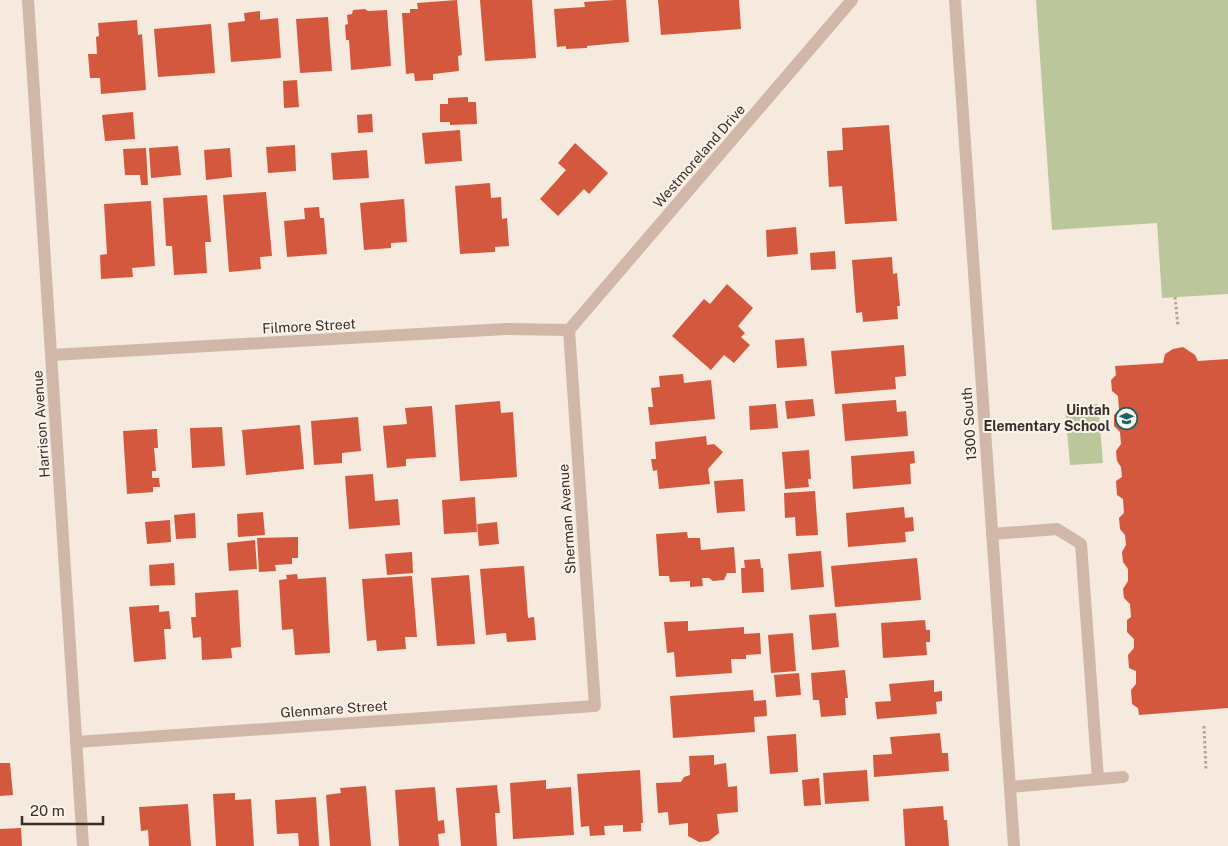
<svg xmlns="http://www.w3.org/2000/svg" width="1228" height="846" font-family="'Public Sans',sans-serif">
<rect width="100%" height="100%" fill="#f6e9de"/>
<path fill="#bbc79b" d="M1036,0H1228V294L1162,298L1157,223L1052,230Z
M1098,404L1103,463L1070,465L1065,407Z"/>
<path fill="#d4583d" d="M457,0L462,55L458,56L459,71L433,74V80L415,81L414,73L406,74L402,13H410V9H418L417,3Z
M480,0H532L536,58L485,61Z
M615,0H626L629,42L587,46V48L566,49V46L557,47L554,9L585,7L584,2Z
M658,0H739L741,29L661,35Z
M365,9L368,11L387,10L391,66L351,70L349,40H346L345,25L348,24L347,15L352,14L353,10Z
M260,11V20L278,18L281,58L231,62L228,23L245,21L244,13Z
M328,17L332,71L300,73L296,19Z
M137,20L138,35L142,34L146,90L101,94L100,78H90L88,54H97L96,37L99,36L98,23Z
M211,24L215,73L158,77L154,29Z
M297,80L299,107L284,108L283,81Z
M468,97V102H476L477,124L450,125V122H440V104H448V98Z
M133,112L135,139L105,141L102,115Z
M372,114L373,132L358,133L357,115Z
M889,125L897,221L845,224L842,186L829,187L827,151L843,150L842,128Z
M460,130L462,161L425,164L422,133Z
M575,143L608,173L589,194L584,189L558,216L540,199L566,170L558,163Z
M295,145L296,171L268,173L266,147Z
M178,146L181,175L151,178L149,148Z
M146,148L148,185H141L140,175H125L123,149Z
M230,148L232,177L206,180L204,150Z
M367,150L369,178L333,180L331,153Z
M490,183L491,198L501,197L502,219L507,218L509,246L495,247V252L460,254L455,186Z
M266,192L272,256L260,257L261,269L229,272L223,195Z
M207,195L211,242H205L207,273L174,275L172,246H166L163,198Z
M404,199L407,242L391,243V248L364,250L360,203Z
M151,201L155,266L132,268L133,277L101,279L100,255L107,254L104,204Z
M319,207L320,218H324L327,254L287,257L284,221L305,219L304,208Z
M796,227L798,254L767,257L766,230Z
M835,251L836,269L811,270L810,253Z
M892,257L893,274L897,273L900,306H897L898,319L863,322L862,312L856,313L852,260Z
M727,284L753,308L738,326L745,333L741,337L750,345L734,363L724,355L711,370L672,336L704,299L710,304Z
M804,338L807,366L777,368L775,340Z
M904,345L906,376L895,377L896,389L835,394L831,351Z
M1183,347L1195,355L1198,361L1228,359V708L1139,715L1138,708L1132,704L1131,690L1136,684V671L1129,668L1128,655L1134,648V639L1127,632V620L1131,617L1130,604L1124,598L1123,589L1128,581V569L1123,562L1122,552L1126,545L1125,535L1120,529L1119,518L1124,513L1123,499L1117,495L1116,481L1122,477L1121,467L1117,461L1116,451L1121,444L1120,432L1114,426V415L1119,410L1118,396L1112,391L1111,380L1116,375L1115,366L1163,363L1165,354L1173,349Z
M683,374L684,383L711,380L715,419L650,425L648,407H653L651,388L660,387L659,376Z
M813,399L815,416L787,419L785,401Z
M896,400L897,412L906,411L908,436L845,441L842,404Z
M500,401L501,413L513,412L517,477L460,481L455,405Z
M776,404L778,428L750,430L749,406Z
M432,406L436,457L406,459V466L387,468L383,426L407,424L405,408Z
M358,417L361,451L342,453V463L314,465L311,421Z
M300,425L304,469L246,475L242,430Z
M222,427L225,466L192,468L190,428Z
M157,429L158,448H154L156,471H152V478H159L160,487H153V492L127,494L123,431Z
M706,436L707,445L714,444L723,452L708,469L710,484L659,489L657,470L653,471L651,459H656L655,442Z
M809,450L811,479H808L809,487L785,489L782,452Z
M914,451L915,463L910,464L911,484L853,489L851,456Z
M373,474L375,501L398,499L400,525L349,529L345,476Z
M743,479L745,511L717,513L714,481Z
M815,491L818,535L796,536L795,517L785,518L784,493Z
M475,497L477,532L444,534L442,500Z
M904,507L905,518L913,517L914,531L905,532L906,542L848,547L846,513Z
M263,512L265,535L238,537L237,514Z
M195,513L196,538L176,539L174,515Z
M170,520L171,542L147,544L145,522Z
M497,522L499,544L479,546L477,524Z
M687,532L688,538H700L701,550L734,547L736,573H727L724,580L713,581L709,578H702L703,586L690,587V581L670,582L669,576H659L656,534Z
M298,537V558H292V564L275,565L276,571L259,572L257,538Z
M255,540L257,569L229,571L227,543Z
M821,551L824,587L791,590L788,554Z
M412,552L413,573L387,575L385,554Z
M917,558L921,600L835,607L831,566Z
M760,559L761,568H763L764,592L742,593L741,568H745L744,560Z
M174,563L175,585L150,586L149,565Z
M524,566L528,618L534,617L536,640L507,642L506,633L486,635L480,569Z
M297,574L298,579L326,577L330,653L295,655L293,629L282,630L279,580L287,579L286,575Z
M469,575L475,644L437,646L431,578Z
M412,576L417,637H405L406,649L377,651L376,640L367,641L362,579Z
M238,590L241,647L231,648L232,658L202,660L201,637L193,638L191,617H196L195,593Z
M159,605V612L169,611L171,629H164L166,659L134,662L129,607Z
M836,613L839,647L812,650L809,615Z
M925,620L926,630H930V642H926L927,655L883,658L881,623Z
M688,621V631L744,627V634L760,633L761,654L746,655V659H731L732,673L676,677L674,652L667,653L664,622Z
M793,633L796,671L771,673L768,635Z
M845,670L848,698H845L846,715L821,717L819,700H813L811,673Z
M799,673L801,695L776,697L774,675Z
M934,680V692L942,691V701L936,702L937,714L877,719L875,702L891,701L889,684Z
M753,690L754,701L766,700L767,716L754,717L755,732L673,738L670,696Z
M940,733L942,753H948L949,771L874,777L873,755L892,754L890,737Z
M796,734L798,772L770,774L767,736Z
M714,755V765L726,763L728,787L737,786L738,812L717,814L719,833L709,841L699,842L688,836V823L669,825L668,812L658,813L656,783L681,782L684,777L690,775L689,756Z
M0,763H10L13,795L0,796Z
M640,770L643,823H641V831L623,832V825L604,826L605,835L590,836L589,826L581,827L577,774Z
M867,770L869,801L825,804L823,773Z
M819,778L821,805L804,806L802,780Z
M546,780V789L571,787L574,835L513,839L510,783Z
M497,785L500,813H495L497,846H461L456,788Z
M366,786L371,846H330L326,795L341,793L340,788Z
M435,787L438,821L444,820L445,833L438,834L439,846H399L395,790Z
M235,793V800L251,799L254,846H216L213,794Z
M316,797L319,846H299L298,833L277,834L275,800Z
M188,804L191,846H149L148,830L141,831L139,807Z
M943,806L944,820H947L949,846H905L903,809Z
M21,828L22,846H0V829Z"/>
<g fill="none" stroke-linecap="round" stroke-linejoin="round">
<path stroke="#bca192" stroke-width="3" stroke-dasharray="2.5 2.5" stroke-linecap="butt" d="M1175,297L1178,326
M1204,726L1206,771"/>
<path stroke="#d0b7a8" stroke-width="12" d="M28,0L83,846
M955,0L1014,846
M569,330L852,0
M52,355L506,329L569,330
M992,534L1057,529L1081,544L1098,779
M76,742L595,706L569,330
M1010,787L1123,777"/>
</g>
<defs>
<symbol id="school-ring" viewBox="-11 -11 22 22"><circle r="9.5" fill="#fcf3eb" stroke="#186363" stroke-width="1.5"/><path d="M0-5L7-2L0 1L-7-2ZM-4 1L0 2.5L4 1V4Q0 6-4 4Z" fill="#186363"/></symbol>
</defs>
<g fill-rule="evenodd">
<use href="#school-ring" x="1114" y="406" width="25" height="25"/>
</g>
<g text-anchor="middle" stroke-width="4" stroke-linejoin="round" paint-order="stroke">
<g font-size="14" fill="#3c2d29" stroke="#fcf3eb">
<text transform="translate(699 156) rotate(-49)" y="5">Westmoreland Drive</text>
<text transform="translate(309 326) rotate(-3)" y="5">Filmore Street</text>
<text transform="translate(41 424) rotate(-94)" y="5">Harrison Avenue</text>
<text transform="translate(969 424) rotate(-94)" y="5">1300 South</text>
<text transform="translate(567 519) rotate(-94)" y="5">Sherman Avenue</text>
<text transform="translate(334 709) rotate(-4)" y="5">Glenmare Street</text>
</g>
<g font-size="14" font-weight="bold" fill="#3c2d29" stroke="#fcf3eb" text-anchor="end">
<text x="1110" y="415">Uintah<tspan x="1110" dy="16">Elementary School</tspan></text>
</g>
</g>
<path d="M22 816v8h81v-8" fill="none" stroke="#3c2d29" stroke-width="2.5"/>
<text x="30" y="816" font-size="15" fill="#3c2d29" stroke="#fcf3eb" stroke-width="4" paint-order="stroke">20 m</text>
</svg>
